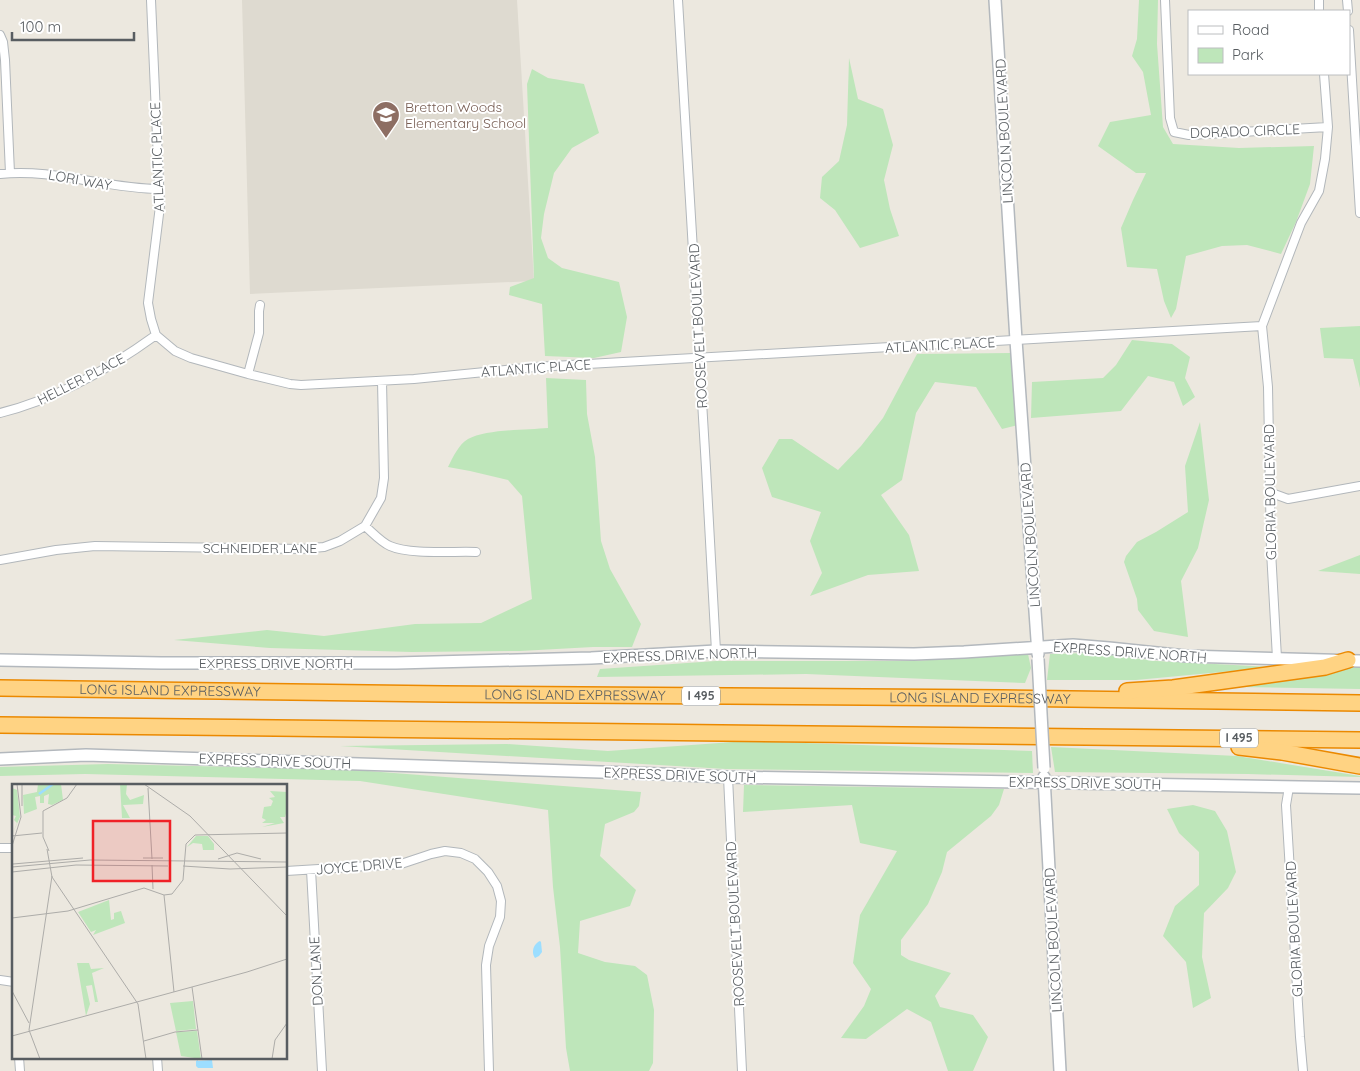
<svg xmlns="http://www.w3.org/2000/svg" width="1360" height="1071" font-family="Quicksand,sans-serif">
<rect width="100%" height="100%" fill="#ece8df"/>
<path fill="#dedad0" d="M242,0H517L534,281L250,294Z"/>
<path fill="#bee6ba" d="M1139,0H1158L1157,44L1163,127L1173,144L1239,148L1314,146L1310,184L1296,222L1281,254L1247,245L1222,246L1186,256L1176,309L1171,318L1164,301L1157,269L1127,267L1121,228L1133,200L1146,173H1136L1098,146L1110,122L1151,115L1143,72L1132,56L1137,39Z
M849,58L858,99L883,109L893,145L884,180L890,209L899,236L860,248L835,210L820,198L822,177L839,161L847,125Z
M532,69L548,78L584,84L599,133L572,148L554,173L544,214L541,238L548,258L562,268L619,282L627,317L621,352L594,358L545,356L542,304L509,295L510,287L534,278L527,84Z
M1360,326V388L1353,359L1324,358L1320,328Z
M1132,340L1172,344L1190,357L1185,378L1195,397L1183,406L1174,382L1148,376L1121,411L1031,418L1032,382L1103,378L1116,365Z
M1011,353L1018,425L1002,429L976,387L935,382L916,413L902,480L881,495L909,535L919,571L868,575L810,596L822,573L810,541L821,512L772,497L762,468L779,439H792L838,470L861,446L883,418L917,354Z
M546,378L586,380L587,414L595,457L601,541L610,569L641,624L632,647H593L520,651L412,652L270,648L174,640L267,630L324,636L415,624L481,623L532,599L522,496L508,480L470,471L448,467C453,457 459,444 468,439C486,429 527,430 548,428Z
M1200,422L1209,500L1198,548L1181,581L1188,637L1154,631L1138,610L1137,599L1124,562L1126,556L1137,542L1156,532L1188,512L1185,466Z
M1360,555V574L1318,571Z
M1093,653L1157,661L1274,667L1136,680H1047L1050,654Z
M1028,654L1031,668L1025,683L806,674L597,677L600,669L716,661H914Z
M1346,666L1360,667V689L1238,687Z
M747,741L1032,751L1033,773L726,769L340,746L507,744L608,751Z
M1051,747L1237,756L1360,776V777L1248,774L1055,772Z
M108,764L355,770L641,792L639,806L634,812L605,824L600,856L636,890L630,906L580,921L578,953L605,962L635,966L647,975L654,1010L653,1063L649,1071H570L566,1048L560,947L553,887L548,810L360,781L85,774L0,776V767Z
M744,785L1004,789L999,805L991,816L947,852L942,872L928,904L901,940V955L909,960L951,973L935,996L940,1007L973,1015L988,1037L973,1071H948L931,1022L907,1009L866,1039L841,1038L864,1006L871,989L853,963L860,915L897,851L860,843L852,805L743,812Z
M1193,805L1215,811L1227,831L1236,872L1228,888L1204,913L1202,957L1211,998L1193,1008L1186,962L1163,936L1175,906L1199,885V852L1179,833L1167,809Z"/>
<path fill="#9cdeff" d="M540,941L541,942L542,952L539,956L535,958C531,953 533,944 540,941Z
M198,1060V1061L212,1060L213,1068H198L196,1066V1061Z"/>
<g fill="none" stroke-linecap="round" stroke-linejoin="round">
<defs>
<path id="street" d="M151,0L160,206L148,303L151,319L156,335L175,351L191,358L248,374L290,384L301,385L414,379L535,367L1262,326
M678,0L706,468L716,651
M1165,0L1170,118L1174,132L1189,135L1328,127
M1319,0V11
M1347,0L1348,11
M1349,30L1360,213
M0,35L3,42L5,60L10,173
M0,174C54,168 106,189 160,189
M248,374L259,333V311L260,305
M0,413C57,399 109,369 156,335
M1269,492L1288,499L1360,486
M365,526C373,533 381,542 390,546C410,555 454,551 476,552
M0,560L56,550L95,546L301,549L324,547L340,541L365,526L381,498L384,478L382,381
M1277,658L1271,551L1268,387L1262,326L1301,223L1319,191L1325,159L1328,127L1324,74
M728,777L742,1071
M1289,787L1286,805L1300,1037L1303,1071
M0,848H14
M311,870L322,1071
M286,871L401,864L431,854L445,851L461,853L475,859L488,872L497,886L501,901L500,917L489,946L486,965L489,1071
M0,980L14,982
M19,1057L20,1071
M157,1057L158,1071"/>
<path id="secondary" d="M995,0L1016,340L1038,654
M0,660L161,663H396L591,658L716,651L914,654L964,652L1073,645L1109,648L1186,656L1360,661
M0,759L86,755L661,774L728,777L1360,788
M1044,777L1060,1071"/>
<g id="highway">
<path id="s1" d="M0,688L444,694L1002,698L1360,703"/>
<path d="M1127,691L1173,688L1325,667L1348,660"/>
<path d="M0,725L1360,740"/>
<path d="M1239,747L1282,752L1360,766"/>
</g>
</defs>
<use href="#street" stroke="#b2b7bb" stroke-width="10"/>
<use href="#secondary" stroke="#b3b8bd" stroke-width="14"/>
<use href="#highway" stroke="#eb8900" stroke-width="18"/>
<use href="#street" stroke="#fff" stroke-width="8"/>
<use href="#secondary" stroke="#fff" stroke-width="11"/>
<use href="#highway" stroke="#ffd383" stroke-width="15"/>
<defs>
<path id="secondary-bridge" d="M1038,659L1044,768"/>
</defs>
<use href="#secondary-bridge" stroke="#b3b8bd" stroke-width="14" stroke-linecap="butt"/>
<use href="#secondary-bridge" stroke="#fff" stroke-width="11"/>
</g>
<defs>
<symbol id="school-pin" viewBox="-11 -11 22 30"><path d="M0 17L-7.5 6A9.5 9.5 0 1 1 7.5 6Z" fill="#8d6e63" stroke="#fff"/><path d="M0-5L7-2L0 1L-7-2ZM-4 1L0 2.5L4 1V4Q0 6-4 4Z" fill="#fff"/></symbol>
</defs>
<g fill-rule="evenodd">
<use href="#school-pin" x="370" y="99" width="32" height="43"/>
</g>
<g text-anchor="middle" stroke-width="4" stroke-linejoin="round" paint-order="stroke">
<g fill="#fff" stroke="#8a8e90" stroke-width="1">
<rect x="682" y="686.5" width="38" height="19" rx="4"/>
<rect x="1220" y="728.5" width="38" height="19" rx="4"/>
</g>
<g font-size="12" font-weight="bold" fill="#585d61">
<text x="701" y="700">I 495</text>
<text x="1239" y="742">I 495</text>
</g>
<g font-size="14" fill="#785e54" stroke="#fff" text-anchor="start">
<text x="405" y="112">Bretton Woods<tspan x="405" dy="16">Elementary School</tspan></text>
</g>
<g font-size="14" fill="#585d61" stroke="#fff">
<text transform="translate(1004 131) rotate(-93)" y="5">LINCOLN BOULEVARD</text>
<text transform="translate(1245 131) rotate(-2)" y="5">DORADO CIRCLE</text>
<text transform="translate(157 157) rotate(-92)" y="5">ATLANTIC PLACE</text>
<text transform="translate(80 180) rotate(10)" y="5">LORI WAY</text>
<text transform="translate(698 326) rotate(-93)" y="5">ROOSEVELT BOULEVARD</text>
<text transform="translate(940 345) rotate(-3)" y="5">ATLANTIC PLACE</text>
<text transform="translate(536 368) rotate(-4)" y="5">ATLANTIC PLACE</text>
<text transform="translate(81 379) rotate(-27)" y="5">HELLER PLACE</text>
<text transform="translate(1270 492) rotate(-91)" y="5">GLORIA BOULEVARD</text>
<text transform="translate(1030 535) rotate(-94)" y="5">LINCOLN BOULEVARD</text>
<text x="260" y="553">SCHNEIDER LANE</text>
<text transform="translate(1130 652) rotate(4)" y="5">EXPRESS DRIVE NORTH</text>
<text transform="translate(680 655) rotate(-2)" y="5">EXPRESS DRIVE NORTH</text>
<text x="276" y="668">EXPRESS DRIVE NORTH</text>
<text dy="5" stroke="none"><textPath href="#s1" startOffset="170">LONG ISLAND EXPRESSWAY</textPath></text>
<text dy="5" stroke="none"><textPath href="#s1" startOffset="575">LONG ISLAND EXPRESSWAY</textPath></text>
<text dy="5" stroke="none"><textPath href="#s1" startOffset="980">LONG ISLAND EXPRESSWAY</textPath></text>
<text transform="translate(275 761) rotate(2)" y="5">EXPRESS DRIVE SOUTH</text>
<text transform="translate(680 775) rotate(2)" y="5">EXPRESS DRIVE SOUTH</text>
<text transform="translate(1085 783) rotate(1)" y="5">EXPRESS DRIVE SOUTH</text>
<text transform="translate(359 866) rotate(-5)" y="5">JOYCE DRIVE</text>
<text transform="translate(735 924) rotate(-93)" y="5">ROOSEVELT BOULEVARD</text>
<text transform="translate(1294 929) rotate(-93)" y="5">GLORIA BOULEVARD</text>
<text transform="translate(1053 940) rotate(-93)" y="5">LINCOLN BOULEVARD</text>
<text transform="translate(316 971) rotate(-93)" y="5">DON LANE</text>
</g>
</g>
<g transform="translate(12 784)">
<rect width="275" height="275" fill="#ece8df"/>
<path d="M26,0H49L51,16L40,21L36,20L37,10L32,12V19H28V12L23,13L25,25L12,30L11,11L25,8ZM108,0H115L114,10L118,16L132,11L131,20L111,21L118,34H110ZM0,4L5,6L8,33L0,51L5,39L2,36L4,32L0,31ZM258,7L275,8V26L273,33H268L272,39L250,43L263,39H250L254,36L250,34L252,23L259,22L261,17L257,14L263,13ZM184,52H196L202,60V66H191L190,60L181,59L175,63ZM97,116L99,136L102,135V129L109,127L113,139L81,151L84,146L79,148L66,128ZM65,179H77L79,185L92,184L80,189L86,218H83L80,201L74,202L78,220L74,232ZM181,217L184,245L164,247L158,219ZM185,247L189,275L169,272L164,248Z" fill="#bee6ba"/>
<path fill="none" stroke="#9cdeff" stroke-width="2.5" d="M27,10L41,0"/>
<path fill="none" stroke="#adaca9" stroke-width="1" d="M132,0L178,32L275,132M136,4L140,75M10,22V0M0,52L30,49M0,62L9,33L5,0M35,65L40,93L126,220L134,275M37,67L31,53V27L55,14L65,0M131,74H151M206,75L225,69L249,75M1,80L71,74M140,81L141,105M171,82L218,85L275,83M0,83L78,76L275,78M0,88L64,81L156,82M152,111L162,208M0,134L56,127L132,104L152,111L160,110L171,96L174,60L183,51L275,49M180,203L190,275M0,207L17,239M17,246L40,92M17,246L28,275M0,252L235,188L275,175M132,257L163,248L186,246M260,275L263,256L275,239"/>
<path fill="#f02127" fill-opacity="0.15" stroke="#f02127" stroke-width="2.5" d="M81,37H158V97H81Z"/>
<rect width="275" height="275" fill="none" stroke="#585d61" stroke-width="2.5"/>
</g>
<rect x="1188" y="10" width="162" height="65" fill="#ffffff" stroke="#bcbec0"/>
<rect x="1198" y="26" width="25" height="8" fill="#ffffff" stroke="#bcbec0"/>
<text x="1232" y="35" font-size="15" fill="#585d61">Road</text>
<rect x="1198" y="48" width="25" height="15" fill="#bee6ba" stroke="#bcbec0"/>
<text x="1232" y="60" font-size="15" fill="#585d61">Park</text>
<path d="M12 32v8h122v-8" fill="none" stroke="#585d61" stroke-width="2.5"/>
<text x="20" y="32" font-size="15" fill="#585d61" stroke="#ffffff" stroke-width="4" paint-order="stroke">100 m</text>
</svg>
